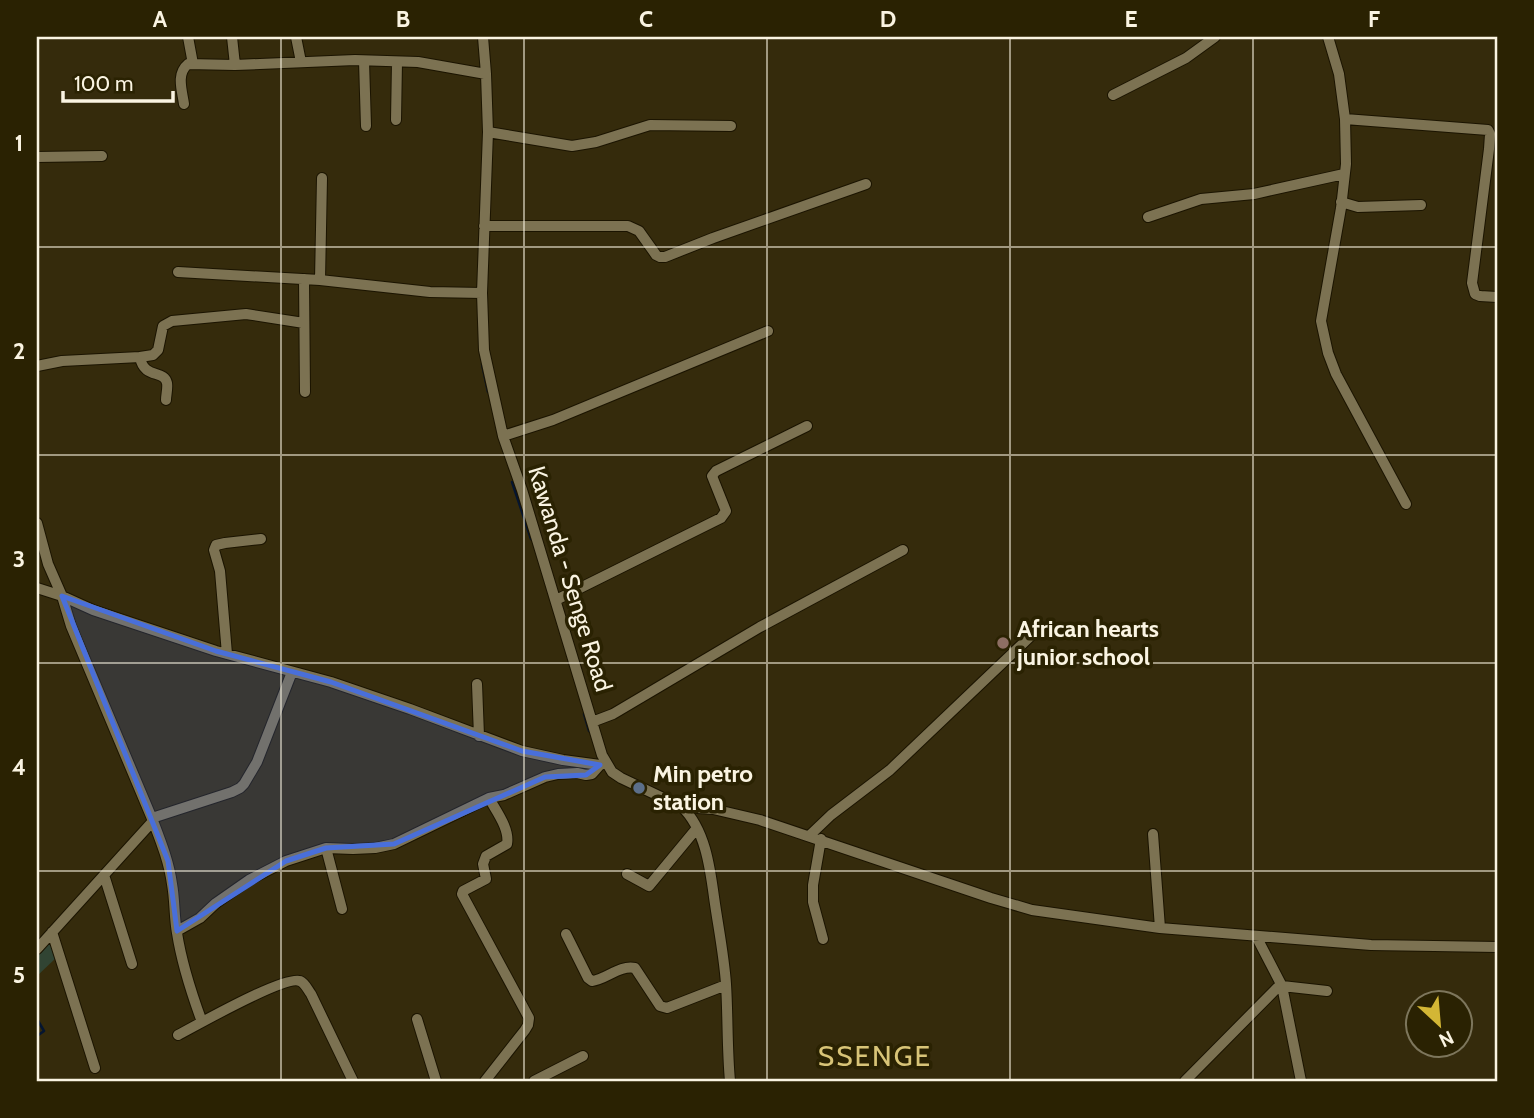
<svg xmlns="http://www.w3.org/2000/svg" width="1534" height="1118" font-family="Cabin,sans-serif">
<rect width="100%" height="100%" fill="#352b0c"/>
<path fill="#314433" d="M51,936L57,957L37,976V951Z"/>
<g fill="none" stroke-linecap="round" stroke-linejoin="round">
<path stroke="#051530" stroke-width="2.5" d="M482,364L488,392
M512,482L531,539
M584,714L589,731
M37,1036L44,1031L37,1019
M37,1079L38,1081"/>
<defs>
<path id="minor" d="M188,37L193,64
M232,37L235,65
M296,37L301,62
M483,37L486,74L488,132L482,293L484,350L503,436L522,490L602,755L612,772L621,778L682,807C705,829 710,867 714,897C718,926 724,955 726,984C728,1016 727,1049 730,1081
M1328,37L1339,74L1345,119L1346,164L1341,208L1321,321L1328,353L1336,374L1406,504
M364,61L366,126
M1113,95L1186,58L1215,37
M184,104C182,90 176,74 188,64L235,65L355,60L418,62L486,74
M1345,119L1488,130L1490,134L1489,149L1472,283L1475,294L1480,296L1497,297
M396,120L397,62
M488,132L572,146L596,142L650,125L731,126
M37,157L102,156
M1341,202L1358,207L1421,205
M1148,217L1201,199L1254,194L1344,174
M484,226H628L639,231L656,255L660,257H665L713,238L866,184
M178,272L320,280L430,292L482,293
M304,279L305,392
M320,280L322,178
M140,357C144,380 164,369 167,383C168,388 166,395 166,400
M37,366L62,361L140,357L153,355L158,350L163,326L172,321L246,314L304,323
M503,436L553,420L768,331
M37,523L48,564L62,596L71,626L153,821L37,949
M37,588L62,596L93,610L216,651L331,682L410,709L522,751L563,760L600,765L605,763
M556,600L721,518L726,511L712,476L716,471L807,426
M227,654L220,571L214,550L216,545L225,543L261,539
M477,684L479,736
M592,722L613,714L760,627L903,550
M682,807L713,809L760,820L991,898L1032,910L1160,928L1371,945L1497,947
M152,818L232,792L240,788L244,784L257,762L292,672
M153,821C161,842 169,862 172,884C175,900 174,917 177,933C182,965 191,992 202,1022
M1153,834L1160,928
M809,836L831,815L890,770L1036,631
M821,839L813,885V902L823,939
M326,848L342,909
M627,874L649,886L697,828
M104,875L132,964
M177,931L200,918L216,903L249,880L286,861L326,848L353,849L375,848L394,844L489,798L504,795L545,777L558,774L577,773L586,775L592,774L600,765
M52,932L95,1068
M566,934L588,978L592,981C607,979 619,965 635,968L660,1006L667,1008L726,985
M1256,936L1282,986L1301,1081
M417,1019L436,1081
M178,1035C197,1025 285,975 300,981C305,983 308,990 311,994L353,1081
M485,1081L525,1030L528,1025L529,1018L462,894L463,891L486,879L483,864L486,856L507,844C510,829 496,811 489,798
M534,1081L583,1056
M1185,1081L1277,988L1282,986L1327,991"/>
</defs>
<use href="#minor" stroke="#1b1400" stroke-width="12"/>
<use href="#minor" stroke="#7c7252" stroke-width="10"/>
</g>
<path fill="#496fda" fill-opacity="0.2" stroke="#496fda" stroke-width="5" stroke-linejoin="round" d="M62,596L216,651L331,682L522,751L600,765L586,775L545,777L394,844L326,848L286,861L177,931L168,861Z"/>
<path fill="none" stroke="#faf4e2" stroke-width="2" stroke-opacity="0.55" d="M281,37V1081M524,37V1081M767,37V1081M1010,37V1081M1253,37V1081M37,247H1497M37,455H1497M37,663H1497M37,871H1497"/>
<circle fill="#8d6e63" stroke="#2a2202" stroke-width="2.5" cx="1003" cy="643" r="7"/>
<circle fill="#5c6f8a" stroke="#2a2202" stroke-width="2.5" cx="639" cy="788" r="7"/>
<g text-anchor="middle" stroke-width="7" stroke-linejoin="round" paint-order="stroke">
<g font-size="24" fill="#faf4e2" stroke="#2a2202">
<text transform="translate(570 579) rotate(73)" y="8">Kawanda - Senge Road</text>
</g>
<g font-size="24" font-weight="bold" fill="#faf4e2" stroke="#2a2202" text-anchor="start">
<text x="1017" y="637">African hearts<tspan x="1017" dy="28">junior school</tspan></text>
<text x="653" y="782">Min petro<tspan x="653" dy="28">station</tspan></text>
</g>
<g font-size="28" letter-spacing="2" fill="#d8c477" stroke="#2a2202">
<text x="875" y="1066">SSENGE</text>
</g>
</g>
<rect width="1534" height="1118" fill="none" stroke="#2a2202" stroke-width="77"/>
<g transform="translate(1439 1024) rotate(154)"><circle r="33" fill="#2a2202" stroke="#7d765c" stroke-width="2"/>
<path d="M0-5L12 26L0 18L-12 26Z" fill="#d3b635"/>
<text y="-10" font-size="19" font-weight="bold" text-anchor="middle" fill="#faf4e2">N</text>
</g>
<path d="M63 91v10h110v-10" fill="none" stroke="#faf4e2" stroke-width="3.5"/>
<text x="74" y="91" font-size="21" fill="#faf4e2" stroke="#2a2202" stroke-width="5" paint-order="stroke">100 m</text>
<rect x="38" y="38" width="1458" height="1042" fill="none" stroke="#faf4e2" stroke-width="2.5"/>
<g font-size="23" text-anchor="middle" font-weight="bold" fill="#faf4e2">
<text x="160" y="27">A</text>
<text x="403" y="27">B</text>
<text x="646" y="27">C</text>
<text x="888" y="27">D</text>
<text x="1131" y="27">E</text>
<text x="1374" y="27">F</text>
<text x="19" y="151">1</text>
<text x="19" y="359">2</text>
<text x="19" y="567">3</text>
<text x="19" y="775">4</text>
<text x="19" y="983">5</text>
</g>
</svg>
